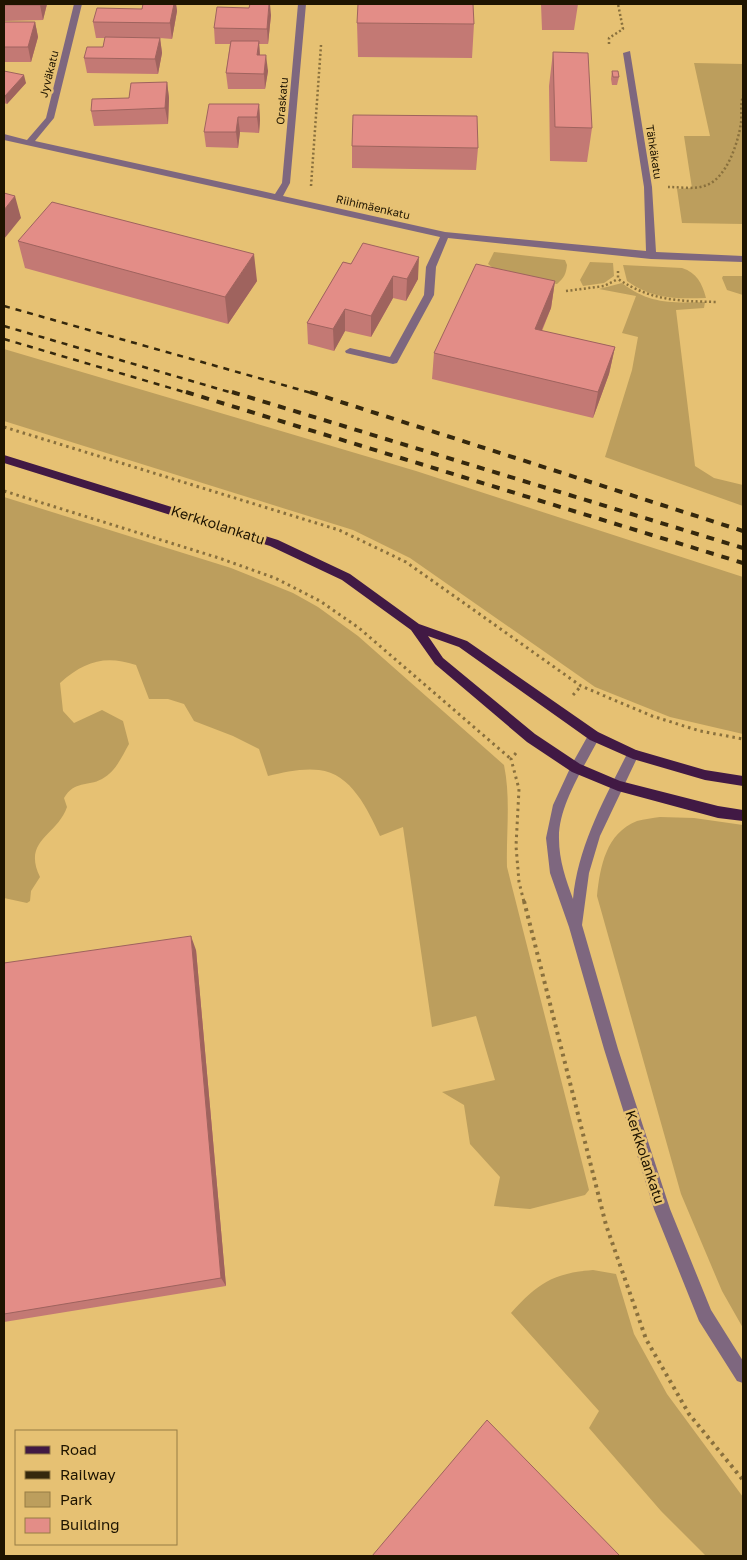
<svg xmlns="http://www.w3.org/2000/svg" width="747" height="1560" font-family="'Golos Text',sans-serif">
<rect width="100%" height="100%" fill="#e6c173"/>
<path fill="#bc9e5d" d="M694,63L743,64V224L682,223L677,189L692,188L684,136H710Z
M494,252L565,260L567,265C566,274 564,278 557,284C535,280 505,279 488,264Z
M590,262L613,263L614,276L604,283L583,286L580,280Z
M623,265L682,268C697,273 702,283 706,298C676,299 652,299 627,281Z
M723,276H743V295L727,290L722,278Z
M622,283C649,304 671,303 705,302L704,308L676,310L695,466L714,478L743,485V506L605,457L632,370L638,337L622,333L636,296L599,289Z
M4,349L416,471L743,577V734L670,717L595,687L410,558L353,530L4,421Z
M4,497L231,568L293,593L318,607L358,636L504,765C511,799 506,833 507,867L589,1190L585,1195L530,1209L494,1206L500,1177L470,1144L464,1105L442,1092L495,1080L476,1016L432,1027L403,827L380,836C368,810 351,773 319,770C303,768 284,772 268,776L259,749L233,736L194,721L184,704L168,699H149L136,665C105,655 85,661 60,683L63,711L74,723L102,710L123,721L129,744C121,758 116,771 102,779C87,787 75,780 64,798L67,807C57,836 22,840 40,877L31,891L30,901L27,903L4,898Z
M660,817L694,818L743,825V1328L722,1291L681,1194L597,896C600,867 606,833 637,821C644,819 653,818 660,817Z
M593,1270L616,1274L634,1334L667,1394L743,1497V1556H706L661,1511L589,1428L599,1411L511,1313C537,1284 553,1273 593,1270Z"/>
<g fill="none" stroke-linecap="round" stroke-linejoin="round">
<path stroke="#89703d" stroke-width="2.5" stroke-dasharray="2 2.5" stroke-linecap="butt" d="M609,44V38L623,29L618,4
M311,186L321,45
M668,187C680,187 695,190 707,185C727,177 738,143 741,123C742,114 740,105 743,96
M618,271V279C652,301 678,301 717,302
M566,291L604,286L618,279"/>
<path stroke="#89703d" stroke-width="3" stroke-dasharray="2.5 4" stroke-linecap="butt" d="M4,427L339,530L406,562L581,686L652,716L700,731L743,739
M4,491L219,558L275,578L320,601L359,628L511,759
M573,695L581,686
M516,753L511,759L519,789L516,846L519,882L524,902"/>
<path stroke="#89703d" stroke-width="4" stroke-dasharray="3 4.5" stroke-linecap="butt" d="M524,901L606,1225L646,1339L689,1414L743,1480"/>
<path fill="#7e677f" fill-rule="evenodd" d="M74,4H82L54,118L35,141L275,194L282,183L298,4H306L290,183L283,196L445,232L646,251L644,187L623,53L630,51L652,187L656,252L743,256V262L651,259L448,238L436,267L434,295L397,363L393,364L346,353L345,351L350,348L390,357L424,295L426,267L440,237L4,140V134L27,140L46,118Z
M594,731L598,732L600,736C585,766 558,805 559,839C559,860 566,880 573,899C578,845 605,798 629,750H637L639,754L600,836L589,873L582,925L618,1049L670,1209L711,1310L743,1361V1383L737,1381L699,1321L654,1209L604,1049L569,927L550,873L546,838L553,805L572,764L590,732Z"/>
<path fill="#411944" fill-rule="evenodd" d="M4,455L278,540L350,574L419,624L467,641L598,732L636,750L705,770L743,776V786L705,780L633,759L590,740L459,647L428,636L443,658L535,734L580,764L620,781L718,806L743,810V821L718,818L618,791L572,772L527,742L435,664L411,630L342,580L270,546L4,463Z"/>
<path stroke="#35280d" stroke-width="2.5" stroke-dasharray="6 6" stroke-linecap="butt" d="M4,306L315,394
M4,326L236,394
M4,339L191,394"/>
<path stroke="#35280d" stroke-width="4" stroke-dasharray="8 8" stroke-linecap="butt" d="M186,392L743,563
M232,392L743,548
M310,392L743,531"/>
</g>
<path fill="#c37974" d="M4,4H47L43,20L4,21Z
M143,4H176L177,11L172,39L160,38L162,53L158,74L87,73L84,58L103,47L105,38H96L93,22L142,9Z
M541,4H578L574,30H542Z
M271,15L268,44H259L260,55L268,71L265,89H228L226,73L230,44H215L214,28Z
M4,22H35L38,37L31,62H4Z
M357,23L474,24L472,58L358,57Z
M553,52L592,128L587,162L550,161L549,86Z
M4,71L26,83L7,104L4,103Z
M612,71L619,77L617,85H612L611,79Z
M167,82L169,98L168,124L94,126L91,111L129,98Z
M259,104L260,120L259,133L240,132L238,148L206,147L204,132Z
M352,146L478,148L476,170L352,168Z
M18,241L257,281L228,324L25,268Z
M343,262L418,279L406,301L393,298L371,337L345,331L334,351L308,344L307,323Z
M555,281L551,308L542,331L615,347L609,374L593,418L432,379L434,353Z
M196,950L226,1286L4,1322V963Z"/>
<path fill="#9f635e" d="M40,4H47L43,20L40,5Z
M174,4H176L177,11L172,39L170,23Z
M269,4H270L271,15L268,44L267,29Z
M35,22L38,37L31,62L28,47Z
M160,38L162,53L158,74L155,59Z
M259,41L260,57L257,55Z
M266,55L268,71L265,89L264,74Z
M24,75L26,83L7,104L5,96Z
M167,82L169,98L168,124L165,108Z
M259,104L260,120L259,133L257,117Z
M238,117L240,132L238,148L236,132Z
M15,196L21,218L4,239V210Z
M254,254L257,281L228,324L225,297Z
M419,257L418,279L406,301L407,279Z
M393,276V298L371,337V316Z
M555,281L551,308L531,355L535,329Z
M345,309V331L334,351L333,329Z
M615,347L609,374L593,418L598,392Z
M191,936L196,950L226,1286L221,1278Z"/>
<path fill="#e38d87" stroke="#9f635e" d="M4,4H40V5H4Z
M143,4H174L170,23L93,22L97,8L142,9Z
M250,4H269L267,29L214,28L217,7L249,8Z
M358,4H473L474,24L357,23Z
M4,22H35L28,47H4Z
M105,37L160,38L155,59L84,58L87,47H103Z
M231,41H259L257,55H266L264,74L226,73Z
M553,52L588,53L592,128L555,127Z
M4,71L24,75L5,96L4,95Z
M612,71H618L619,77H613Z
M167,82L165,108L91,111L92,99L129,98L131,83Z
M209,104H259L257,117H238L236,132H204Z
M353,115L477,116L478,148L352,146Z
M4,193L15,196L4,210Z
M52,202L254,254L225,297L18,241Z
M363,243L419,257L407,279L393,276L371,316L345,309L333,329L307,323L343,262L351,264Z
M476,264L555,281L535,329L615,347L598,392L434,353Z
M191,936L221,1278L4,1314V963Z
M487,1420L620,1556H372Z"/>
<g text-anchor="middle" stroke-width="5" stroke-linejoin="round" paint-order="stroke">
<g font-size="11" fill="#1e1400" stroke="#e6c173">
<text transform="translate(49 74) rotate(-76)" y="4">Jyväkatu</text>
<text transform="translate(282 101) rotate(-85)" y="4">Oraskatu</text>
<text transform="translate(654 152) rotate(81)" y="4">Tähkäkatu</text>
<text transform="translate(373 207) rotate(13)" y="4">Riihimäenkatu</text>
</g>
<g font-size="14" fill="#1e1400" stroke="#e6c173">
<text transform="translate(218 525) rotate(18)" y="5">Kerkkolankatu</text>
<text transform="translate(645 1157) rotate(72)" y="5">Kerkkolankatu</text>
</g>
</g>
<rect width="747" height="1560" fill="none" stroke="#1e1400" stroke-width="10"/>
<rect x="15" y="1430" width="162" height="115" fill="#e6c173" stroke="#967c45"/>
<rect x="25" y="1446" width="25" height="8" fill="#411944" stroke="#967c45"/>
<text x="60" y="1455" font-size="15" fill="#1e1400">Road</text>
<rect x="25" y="1471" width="25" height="8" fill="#35280d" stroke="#967c45"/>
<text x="60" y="1480" font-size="15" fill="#1e1400">Railway</text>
<rect x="25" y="1492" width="25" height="15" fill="#bc9e5d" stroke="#967c45"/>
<text x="60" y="1505" font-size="15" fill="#1e1400">Park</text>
<rect x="25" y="1518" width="25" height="15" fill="#e38d87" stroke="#967c45"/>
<text x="60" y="1530" font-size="15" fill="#1e1400">Building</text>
</svg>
